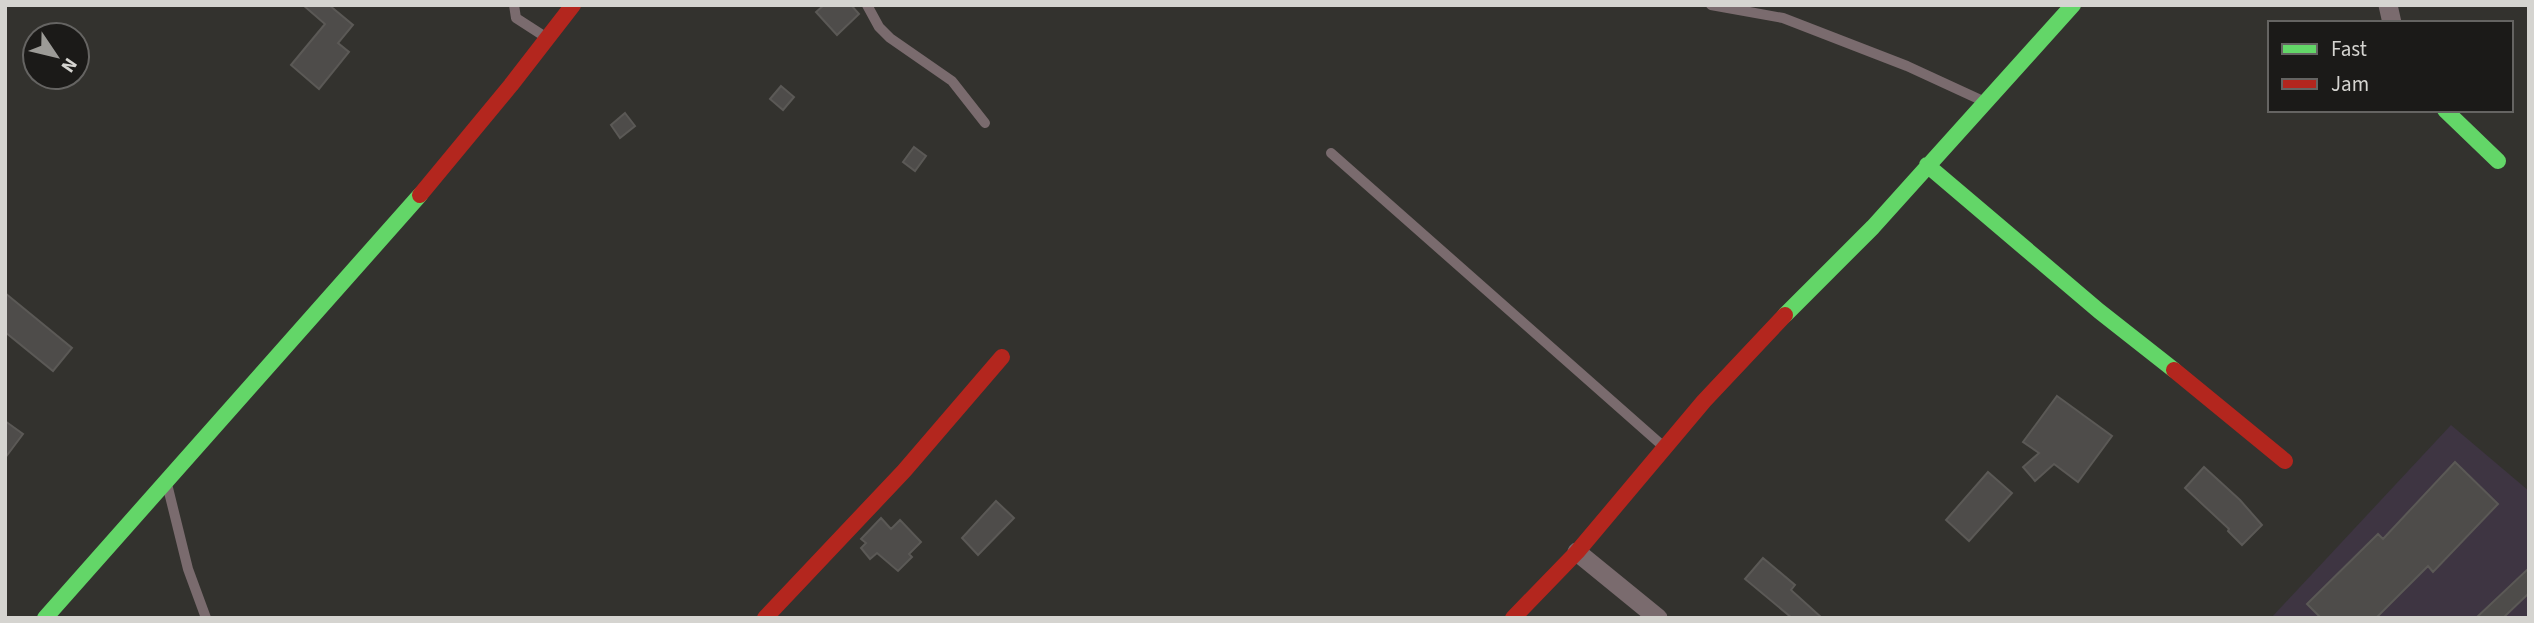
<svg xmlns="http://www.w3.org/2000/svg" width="2534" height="623" font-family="'Source Sans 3',sans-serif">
<rect width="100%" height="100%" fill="#33322e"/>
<path fill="#3e3542" d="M2451,425L2529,491V618H2271Z"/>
<path fill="#4e4c4a" stroke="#5b5956" stroke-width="2" d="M303,5H329L353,25L338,43L349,52L319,89L291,65L325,24Z
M824,5H851L859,14L837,35L816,12Z
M781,86L794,97L783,110L770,99Z
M625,113L635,126L620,138L611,125Z
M914,147L926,156L915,171L903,162Z
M5,293L72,348L53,371L5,332Z
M2057,396L2112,436L2078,482L2054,464L2035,481L2023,467L2039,453L2023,442Z
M5,421L23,434L5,458Z
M2455,462L2498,504L2433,572L2428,566L2376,618H2321L2307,604L2378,534L2383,539Z
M2204,467L2240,500L2262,525L2242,545L2228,531L2229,529L2185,488Z
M1988,472L2012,493L1969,541L1946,520Z
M996,501L1014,518L978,555L962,538Z
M881,518L891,529L900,520L921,542L909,554L912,557L898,571L877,553L870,559L861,548L866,543L861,539Z
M1763,558L1795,585L1791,590L1822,618H1792L1745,579Z
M2529,568V593L2503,618H2476Z"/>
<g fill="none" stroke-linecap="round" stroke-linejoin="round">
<path stroke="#7a6b6e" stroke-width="10" d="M514,5L516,18L547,38
M867,5L879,27L890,38L952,81L985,123
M1711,5L1783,18L1907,66L1983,101
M1331,153L1664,447
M168,488L188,569L206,618"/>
<path stroke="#7a6b6e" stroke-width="19" d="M2388,5L2392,23
M1577,552L1658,618"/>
<path stroke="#63d668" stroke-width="16" d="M2445,110L2498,161
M1927,165L2099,311L2174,370
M1785,315L1873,227L2073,5
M45,618L420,195"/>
<path stroke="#b3261e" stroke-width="16" d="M420,195L511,85L573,5
M2174,370L2285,461
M765,618L904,471L1002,357
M1513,618L1577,552L1704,401L1785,315"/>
</g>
<rect width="2534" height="623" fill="none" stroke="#d5d4d0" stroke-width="14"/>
<rect x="2268" y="21" width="245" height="91" fill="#1b1a18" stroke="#656462" stroke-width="2"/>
<rect x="2282" y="44" width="35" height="10" fill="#63d668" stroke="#656462" stroke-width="2"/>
<text x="2331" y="56" font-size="21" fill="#d5d4d0">Fast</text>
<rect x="2282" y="79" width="35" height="10" fill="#b3261e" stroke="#656462" stroke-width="2"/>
<text x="2331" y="91" font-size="21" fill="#d5d4d0">Jam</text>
<g transform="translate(56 56) rotate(125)"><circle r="33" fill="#1b1a18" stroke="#656462" stroke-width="2"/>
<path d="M0-5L12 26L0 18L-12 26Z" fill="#9c9b97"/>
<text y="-10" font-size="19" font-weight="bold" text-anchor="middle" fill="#d5d4d0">N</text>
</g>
</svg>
